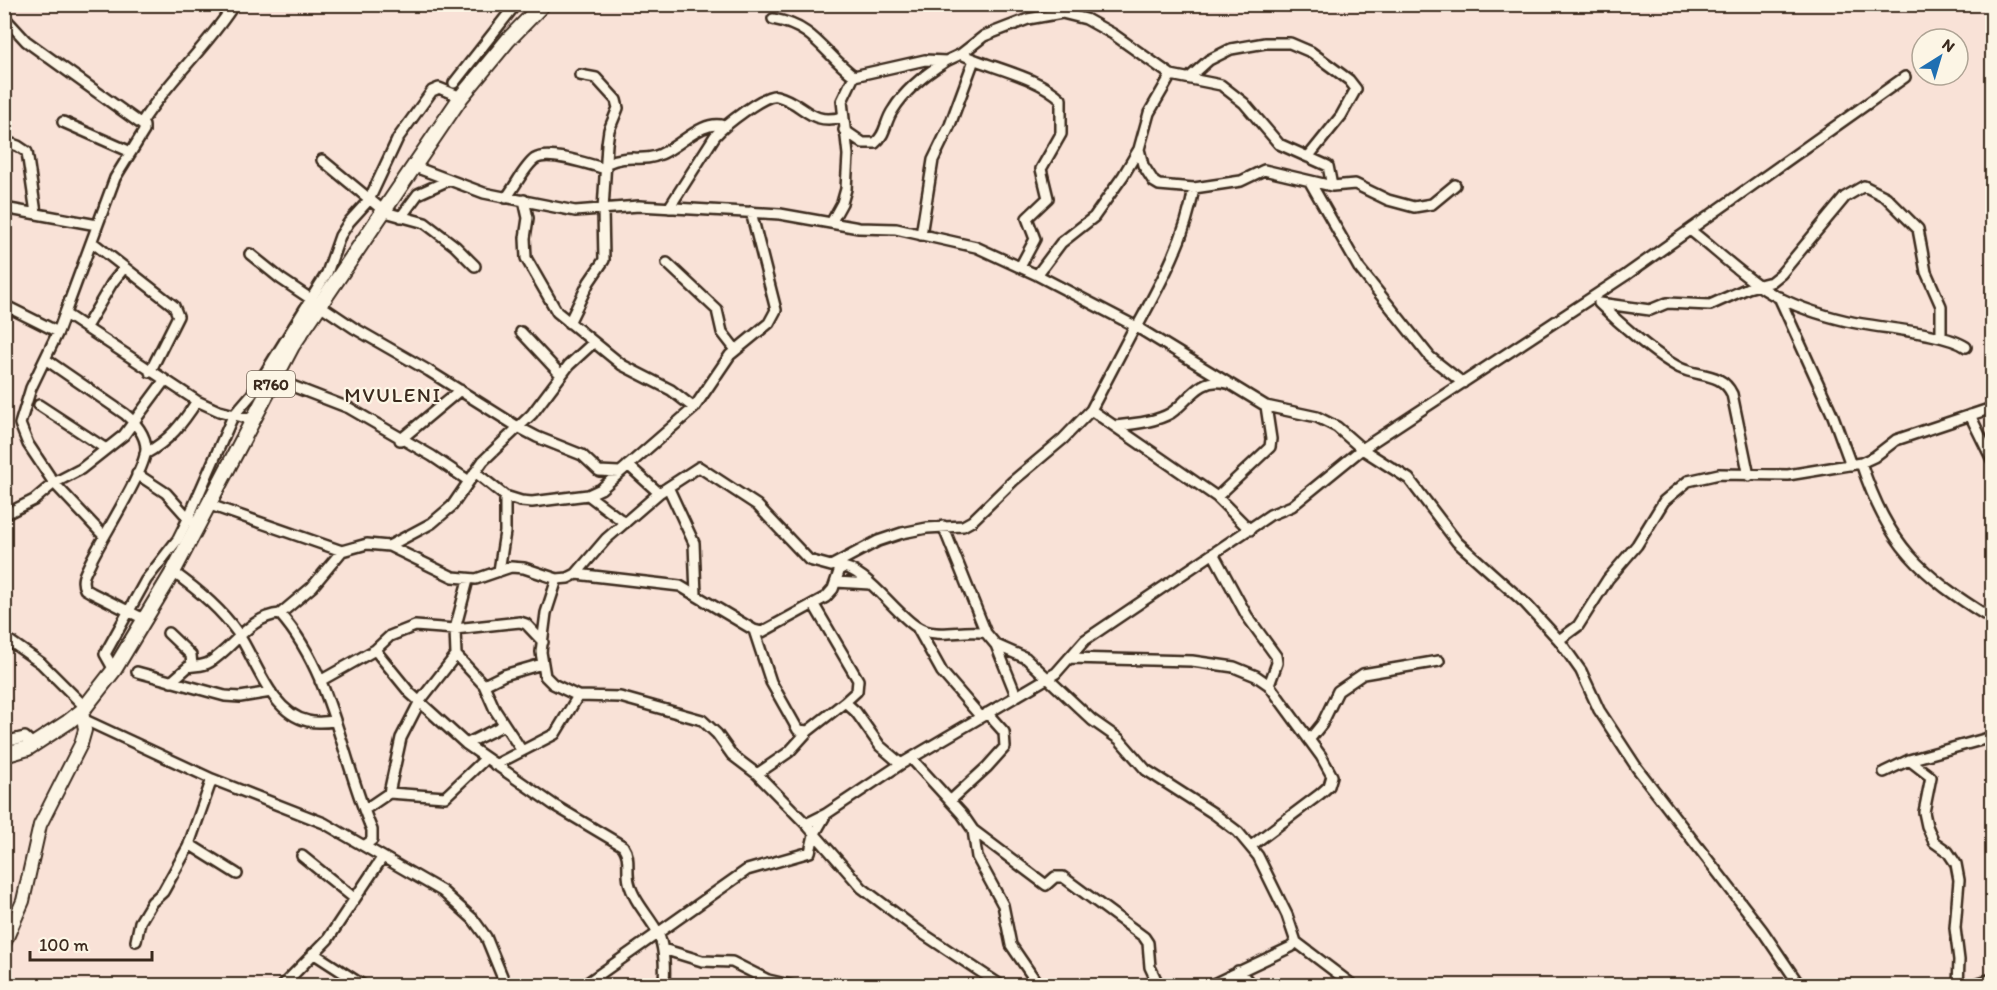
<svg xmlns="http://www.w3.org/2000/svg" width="1997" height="990" font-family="Itim,sans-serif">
<rect width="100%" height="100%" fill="#f9e2d7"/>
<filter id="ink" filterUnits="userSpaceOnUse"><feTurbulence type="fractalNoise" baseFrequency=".0167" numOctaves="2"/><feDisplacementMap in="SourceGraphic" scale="12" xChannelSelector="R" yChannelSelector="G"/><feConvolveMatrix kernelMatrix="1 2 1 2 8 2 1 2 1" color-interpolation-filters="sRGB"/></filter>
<g filter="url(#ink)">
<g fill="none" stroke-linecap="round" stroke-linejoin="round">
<defs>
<path id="street" d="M4,17L26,41L144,126V131L115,178L58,332L31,388L20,424L28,444L54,483L103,535
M773,19C816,27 822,52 854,76L925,60L946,61L961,54L984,36L1028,19L1062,13L1086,19L1113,34L1171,75L1221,85L1244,103L1279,144L1328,166L1332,186
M961,54C991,68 1037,76 1061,99V134L1041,169L1048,198L1027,218L1035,239L1020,267
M1189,78L1209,60L1231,49L1265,43H1290L1311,52L1349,80L1356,89L1341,116L1308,157
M454,83L516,4
M63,122L131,152
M142,122C168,81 204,50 231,9
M844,130L863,143H875C886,135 885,121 893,110C905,90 927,73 946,61
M4,141L18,146L27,152L36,213
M1139,149L1143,165L1154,182L1159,185L1194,188L1241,181L1264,170L1332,186L1355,184L1388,200L1414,207L1432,204L1455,185
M322,160L385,212L425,223L455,246L475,266
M607,163C630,153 642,163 661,154C680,146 703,119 724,126
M415,167L484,193L575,211L639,206L780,214L859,228L896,229L976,247L1037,275L1135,326L1266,406L1317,417L1337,427L1362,449L1409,479L1457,542L1525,603L1559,640L1581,671L1599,710L1637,768L1762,930L1800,986
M1310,182L1359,268L1430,357L1463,383
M506,198C515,187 524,167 535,159C549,150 591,165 606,169
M524,200L528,218L525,238L526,258L557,312L622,365L671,390L694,408
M4,208L97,225
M669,208L715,136C724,126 765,93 777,96C805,103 809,126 842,117
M401,217L418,194L449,180
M831,223L842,203L846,189L848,155L842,101L854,76
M1690,230C1713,248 1734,268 1758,285C1783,303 1817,314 1847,321C1877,328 1944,332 1966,347
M921,235L933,160L950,125L974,60
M92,242L174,306L178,316L150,372
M250,254L281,279L354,328L429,371L518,427L537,437L582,455L599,471L619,472
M667,263L717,310L722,332L736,350
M1037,275L1061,243L1094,217L1123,176L1139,149L1149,113L1171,75
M1779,297L1833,416L1851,465
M1599,303L1650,310L1667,303L1710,305L1748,288L1771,282L1781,274L1845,197L1864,186L1886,197L1918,229L1926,272L1941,306V337
M1599,303C1619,323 1655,355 1680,368C1699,377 1722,372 1732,394L1749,476
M4,305L58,332
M65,314L197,401L219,411L254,420
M569,323L589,282L604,260L603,210L607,144L609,130L618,108L616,100L596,78L580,75
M86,327L112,283L124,268
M1137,327C1161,283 1186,238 1194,188
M521,332L561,375
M45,359L125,414C135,422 146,435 146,449C145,472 102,537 90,563C86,572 80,579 85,589L92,593L146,620
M274,379L349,408L432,456L469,481
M39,405L106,449
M1091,410L1217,497L1250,530
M1970,415L1992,460
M1115,426C1132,424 1156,422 1171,413C1189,401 1199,376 1226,383
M400,440L460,390
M145,454C170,440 182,424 197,401
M1861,463C1889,546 1919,574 1992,619
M628,465L659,493
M475,472L505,496L521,501L532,502L588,495L601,489L694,408L730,355L769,323L776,310L751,212
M137,474L166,493L191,521
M668,487L694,543L696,595
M588,495L625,523
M1217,497L1270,447L1271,439L1266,406
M210,505L342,551L367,544L389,546L453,577L476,579L511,567L524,568L557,579L568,578L576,574L606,539L659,493L699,467L757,505L809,560L831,566L878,541L902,533L927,528L963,526L972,521L1013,481L1063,439L1091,410L1135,326
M4,515L34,500L54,483L81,469L124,435L164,381
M943,526L986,633L996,645L1026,658L1092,720L1119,739L1146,770L1213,813L1238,832L1258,856L1287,915L1296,942L1291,947L1209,986
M389,546L432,523L452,506L483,461L532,414L569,365L593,343
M1214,555L1247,616L1276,656L1277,663L1269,685
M836,566C864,565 894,613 917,627C936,640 964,628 986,633
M499,571L505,532V496
M173,572C197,589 220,608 237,632C256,659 270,713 308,721C316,723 327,722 335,721
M576,574L680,586L754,630L762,632L826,597L833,589L841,566
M557,579L546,613L541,652L545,676L553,684L578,696L620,697L702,720L717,734L732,755L757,774L806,824L862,888L919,931L1002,986
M836,582L870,584
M814,605L858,680L857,691L845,702
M280,614L312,587L342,551
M918,629L942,672L981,717
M754,630L771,682L798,730L808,731L845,702L856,712L880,746L901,764
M168,633L191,655L192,666
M4,637L41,663L85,707
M1559,640L1578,626L1608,579L1637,545L1664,501L1688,481L1719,474L1788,475L1861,463L1874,457L1896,440L1992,408
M996,645L1016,695
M375,650L410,693L466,744L554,805L623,846C631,858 626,869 629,882C633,900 648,915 657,931C665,946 665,968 664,986
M456,655L484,685L495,710L522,751
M1069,658L1192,661L1234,667L1256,676L1269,685L1321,756L1332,776L1329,786L1320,794L1251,846
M114,670L105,654L146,580L178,539L187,521L233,416L252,394L327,273L340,236L349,222L369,200L398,138L432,91L439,88L461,97
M137,672L225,696L240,697L271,692
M320,681L375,650L390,636L415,626L455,629L520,622L526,624L543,642
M171,682L188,667C196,665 202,667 210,662C233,648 250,616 280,614C333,674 341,758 372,830V840L364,846
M484,685L504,675L542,664
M85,720L212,779L324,823L442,891L473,919L486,937L506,986
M1309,740L1322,724L1338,691L1363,674L1439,661
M4,742L25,737L34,745
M466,744L504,725
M911,758L962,814L973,830L977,857L1003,905L1011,945L1039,986
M1909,760L1931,777L1924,812L1927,826L1934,842L1948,852L1956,864L1959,880L1955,928L1959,960L1958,986
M495,765L555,734L578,696
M1884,772L1909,760L1992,737
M757,774L789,752L808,731
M389,793L401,738L420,701L456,655L455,629L468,580
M950,801L987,767L1005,747L1004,732L987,713
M364,810L389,793L445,797L485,759
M806,824L826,814L901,764L1056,673L1085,640L1270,515L1292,506L1362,449L1626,275L1905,77
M973,830L1046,885L1055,877H1063L1144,937L1148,943L1150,967L1159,986
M189,844L237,874
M302,856L354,898
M136,941L140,922L152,902L163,892L188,847L212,779
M1296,942L1354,986
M663,949L702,961L732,962L768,980L794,986
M313,953L364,986
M1238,971L1253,986
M282,986L328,939L382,858
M583,986L747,870L810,852L814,835L826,814
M1968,986L1992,979"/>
<path id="secondary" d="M4,944L23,901L40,825L81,744L85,730L82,711"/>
<path id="primary" d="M4,755L28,748L68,722L82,711L114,670L173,572L292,346L461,97L508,40L543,4"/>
</defs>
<use href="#street" stroke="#3b2a1e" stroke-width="14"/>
<use href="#secondary" stroke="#3b2a1e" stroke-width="16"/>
<use href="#primary" stroke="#3b2a1e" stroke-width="18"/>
<use href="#street" stroke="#fcf5e5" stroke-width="9"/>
<use href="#secondary" stroke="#fcf5e5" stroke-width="12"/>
<use href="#primary" stroke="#fcf5e5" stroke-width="14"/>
</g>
</g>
<g text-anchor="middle" stroke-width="4.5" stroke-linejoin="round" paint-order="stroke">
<rect fill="#fcf5e5" stroke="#75675a" stroke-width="1.5" x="247" y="371" width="48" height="26" rx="4.5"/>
<g font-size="16" font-weight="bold" fill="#3b2a1e">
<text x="271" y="390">R760</text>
</g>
<g font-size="21" letter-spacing="1.5" fill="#3b2a1e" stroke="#fcf5e5">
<text x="393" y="402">MVULENI</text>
</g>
</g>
<rect width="1997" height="990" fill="none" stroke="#fcf5e5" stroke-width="24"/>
<rect x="12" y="12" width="1973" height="966" fill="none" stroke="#3b2a1e" stroke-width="2" filter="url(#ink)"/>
<g transform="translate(1940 57) rotate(37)"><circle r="28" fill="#fcf5e5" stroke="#afa495" stroke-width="1.5"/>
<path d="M0-4.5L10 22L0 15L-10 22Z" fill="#1f6fb2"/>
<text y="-9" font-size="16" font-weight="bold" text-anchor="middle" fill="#3b2a1e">N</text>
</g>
<path d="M30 951v9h122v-9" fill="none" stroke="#3b2a1e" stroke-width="3"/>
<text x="39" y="951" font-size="18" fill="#3b2a1e" stroke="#fcf5e5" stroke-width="4.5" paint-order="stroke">100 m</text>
</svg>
